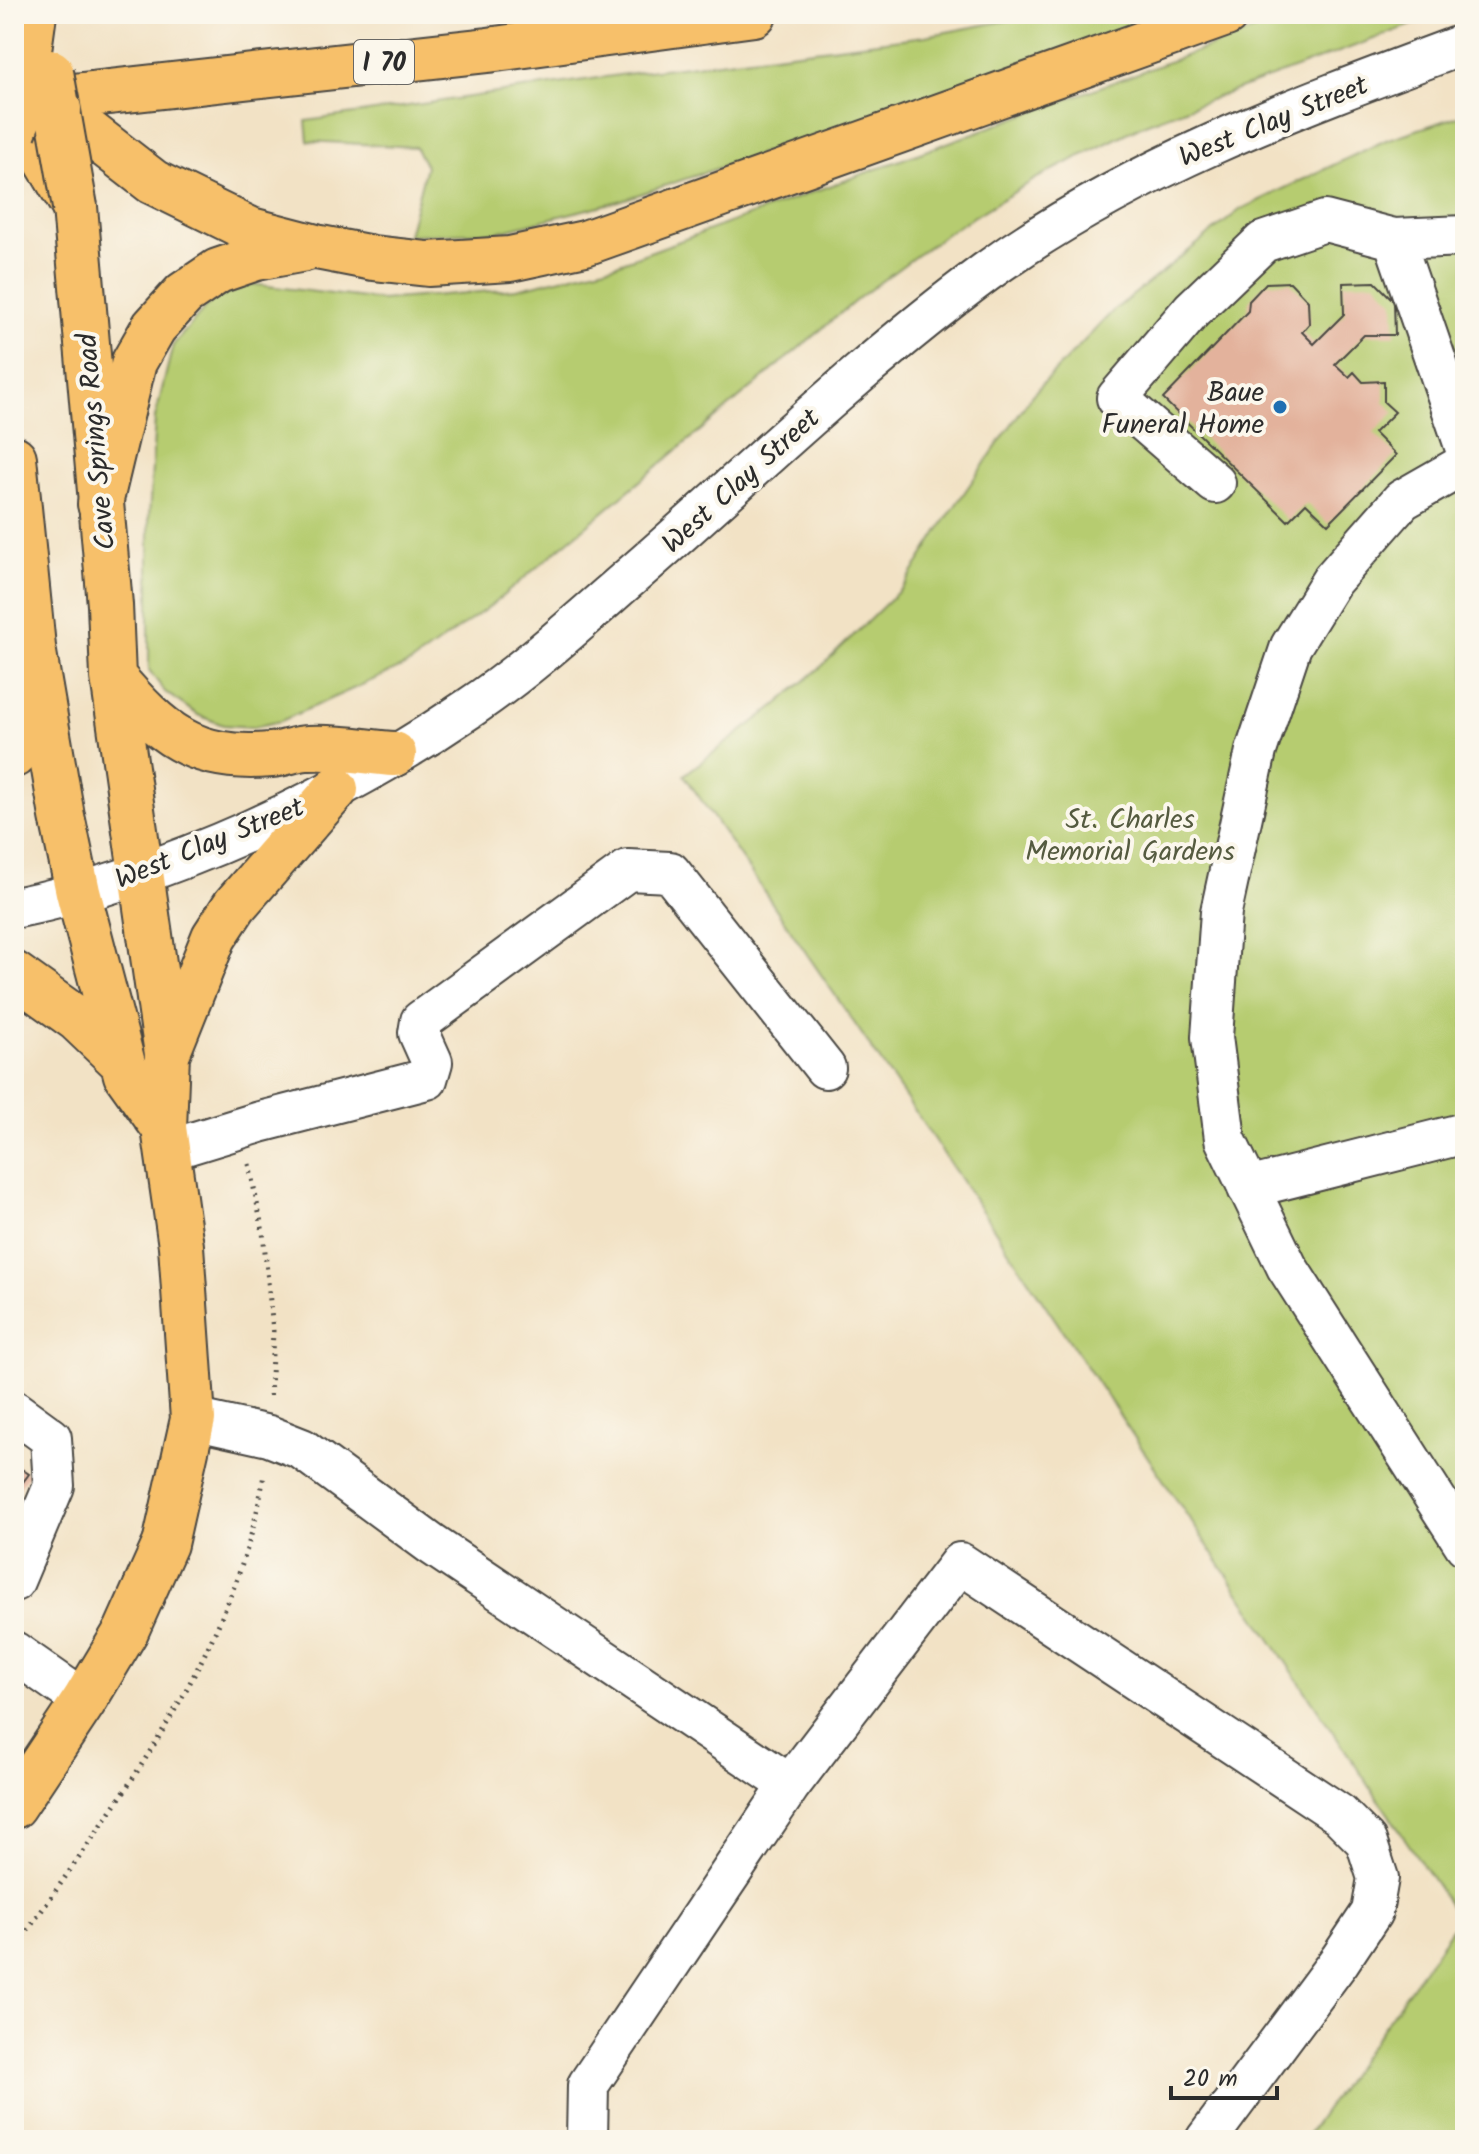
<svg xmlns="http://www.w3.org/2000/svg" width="1479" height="2154" font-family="Kalam,sans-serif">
<rect width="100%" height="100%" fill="#fbf7ec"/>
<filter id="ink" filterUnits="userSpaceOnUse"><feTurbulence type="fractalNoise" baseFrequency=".0125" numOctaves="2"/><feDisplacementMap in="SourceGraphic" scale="16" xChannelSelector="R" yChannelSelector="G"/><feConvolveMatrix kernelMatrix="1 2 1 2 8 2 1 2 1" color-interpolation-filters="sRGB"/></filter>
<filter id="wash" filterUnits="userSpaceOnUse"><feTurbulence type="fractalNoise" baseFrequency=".006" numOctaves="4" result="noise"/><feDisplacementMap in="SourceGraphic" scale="32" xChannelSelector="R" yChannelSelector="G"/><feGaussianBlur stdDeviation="1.8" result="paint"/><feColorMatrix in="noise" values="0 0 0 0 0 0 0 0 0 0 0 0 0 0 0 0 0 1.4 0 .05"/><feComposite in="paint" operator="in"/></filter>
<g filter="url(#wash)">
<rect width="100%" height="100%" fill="#f2e2c5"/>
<path fill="#b6cc70" stroke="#707c4e" stroke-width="2" d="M1042,14H1181L619,201L497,232L408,235L426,166L415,147L308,141L306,121L640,72L925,36Z
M1299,14H1441L1145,124L1039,177L947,233L860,297L493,604L411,663L281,721L253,727L223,725L198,715L165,692L149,670V517L155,418L173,345L212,300L251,284L381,300L517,289L614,265Z
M1465,114V2140H1304L1459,1919L916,1113L684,775L775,706L822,666L904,586L944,522L1032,395L1113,311L1241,209L1386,140Z"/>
<g id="blocks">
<path fill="#e3b29c" d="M1290,282L1308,301L1309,324L1302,332L1314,344L1344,314L1343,283L1375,282L1394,301L1395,335H1364L1335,364L1349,377L1354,372L1363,382L1384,381V402L1395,412L1374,433L1396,455L1328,524L1306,503L1288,521L1163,399L1248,311L1249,301L1266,283Z
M14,1464L29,1474L14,1494Z"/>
</g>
</g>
<g filter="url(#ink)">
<use href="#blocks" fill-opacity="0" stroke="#494642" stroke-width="2"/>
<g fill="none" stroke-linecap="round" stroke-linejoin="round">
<defs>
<path id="minor" d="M1394,239L1465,446
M1465,464L1402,500L1332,580L1291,646L1256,751L1221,912L1212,1037L1225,1139L1287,1267L1465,1545
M1215,483L1117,398L1192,310L1263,242L1325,221L1394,239L1465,236
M14,908C170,877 337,798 468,709C522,673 572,628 621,585C742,481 857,367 986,272C1131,167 1298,106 1465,44
M169,1150L260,1122L427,1079L432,1062L419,1033L421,1021L628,870L670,872L825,1068
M1248,1188L1465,1133
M14,1411L51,1438L54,1486L14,1581
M193,1419L269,1436L302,1449L431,1544L790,1785
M14,1652L84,1701
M587,2140L588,2085L790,1785L960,1563L1339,1814L1366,1841L1378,1878L1372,1912L1340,1960L1206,2140"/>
<path id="major" d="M14,458L33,647L62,816L78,892L126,1075L164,1128
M113,677C161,733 193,762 271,755C284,754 296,748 308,748C336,746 367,752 394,754
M14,755L28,681
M14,974L77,1019L121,1061
M168,1052L214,937L235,905L336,789
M14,1806L84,1701L126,1631L165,1544L193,1419L181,1246L164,1128L167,1054L113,677L110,605L75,207"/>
<path id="highway" d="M28,101L488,50L754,14
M14,106L73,205
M59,109L153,182L251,230L316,247L373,258L428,264L510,259L585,243L1226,14
M100,504L134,362L154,327L184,294L218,271L256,258L305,249"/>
</defs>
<use href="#minor" stroke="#494642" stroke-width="44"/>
<use href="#major" stroke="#494642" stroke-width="48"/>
<use href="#highway" stroke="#494642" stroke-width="48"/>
<path stroke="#494642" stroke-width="5" stroke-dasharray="2 6" stroke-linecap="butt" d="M249,1164L263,1232L273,1331L270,1400
M14,1950C113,1807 238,1650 264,1474"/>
<use href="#minor" stroke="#fff" stroke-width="40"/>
<use href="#major" stroke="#f7c06b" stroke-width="44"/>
<use href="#highway" stroke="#f7c06b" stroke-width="44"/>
<defs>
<path id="major-bridge" d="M51,72L75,207"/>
<path id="highway-bridge" d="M22,47L59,109
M14,131L20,115L34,14"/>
</defs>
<use href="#major-bridge" stroke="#494642" stroke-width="48" stroke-linecap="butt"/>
<use href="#highway-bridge" stroke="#494642" stroke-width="48" stroke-linecap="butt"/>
<use href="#major-bridge" stroke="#f7c06b" stroke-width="44"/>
<use href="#highway-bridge" stroke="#f7c06b" stroke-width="44"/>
</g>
</g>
<circle fill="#1f6fb2" stroke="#fbf7ec" stroke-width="3" cx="1280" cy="407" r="8"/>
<g text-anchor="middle" stroke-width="8" stroke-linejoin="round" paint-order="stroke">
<rect fill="#fbf7ec" stroke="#696865" stroke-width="2" x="354" y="40" width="60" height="44" rx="6"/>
<g font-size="26" font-weight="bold" fill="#2b2b2b">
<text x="384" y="71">I 70</text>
</g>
<g font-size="28" fill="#2b2b2b" stroke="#fbf7ec">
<text transform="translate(1273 120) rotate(-22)" y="10">West Clay Street</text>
<text transform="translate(95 442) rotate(-95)" y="10">Cave Springs Road</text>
<text transform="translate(740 480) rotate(-42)" y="10">West Clay Street</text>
<text transform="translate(209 842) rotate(-22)" y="10">West Clay Street</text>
</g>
<g font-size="28" fill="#2b2b2b" stroke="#fbf7ec" text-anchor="end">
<text x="1264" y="401">Baue<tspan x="1264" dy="32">Funeral Home</tspan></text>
</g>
<g font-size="28" fill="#555b40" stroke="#fbf7ec">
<text x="1130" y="828">St. Charles<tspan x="1130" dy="32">Memorial Gardens</tspan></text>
</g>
</g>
<rect width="1479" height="2154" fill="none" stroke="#fbf7ec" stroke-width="48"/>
<path d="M1171 2086v12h106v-12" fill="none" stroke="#2b2b2b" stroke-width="4"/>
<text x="1183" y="2086" font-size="24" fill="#2b2b2b" stroke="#fbf7ec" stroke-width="6" paint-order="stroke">20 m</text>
</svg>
